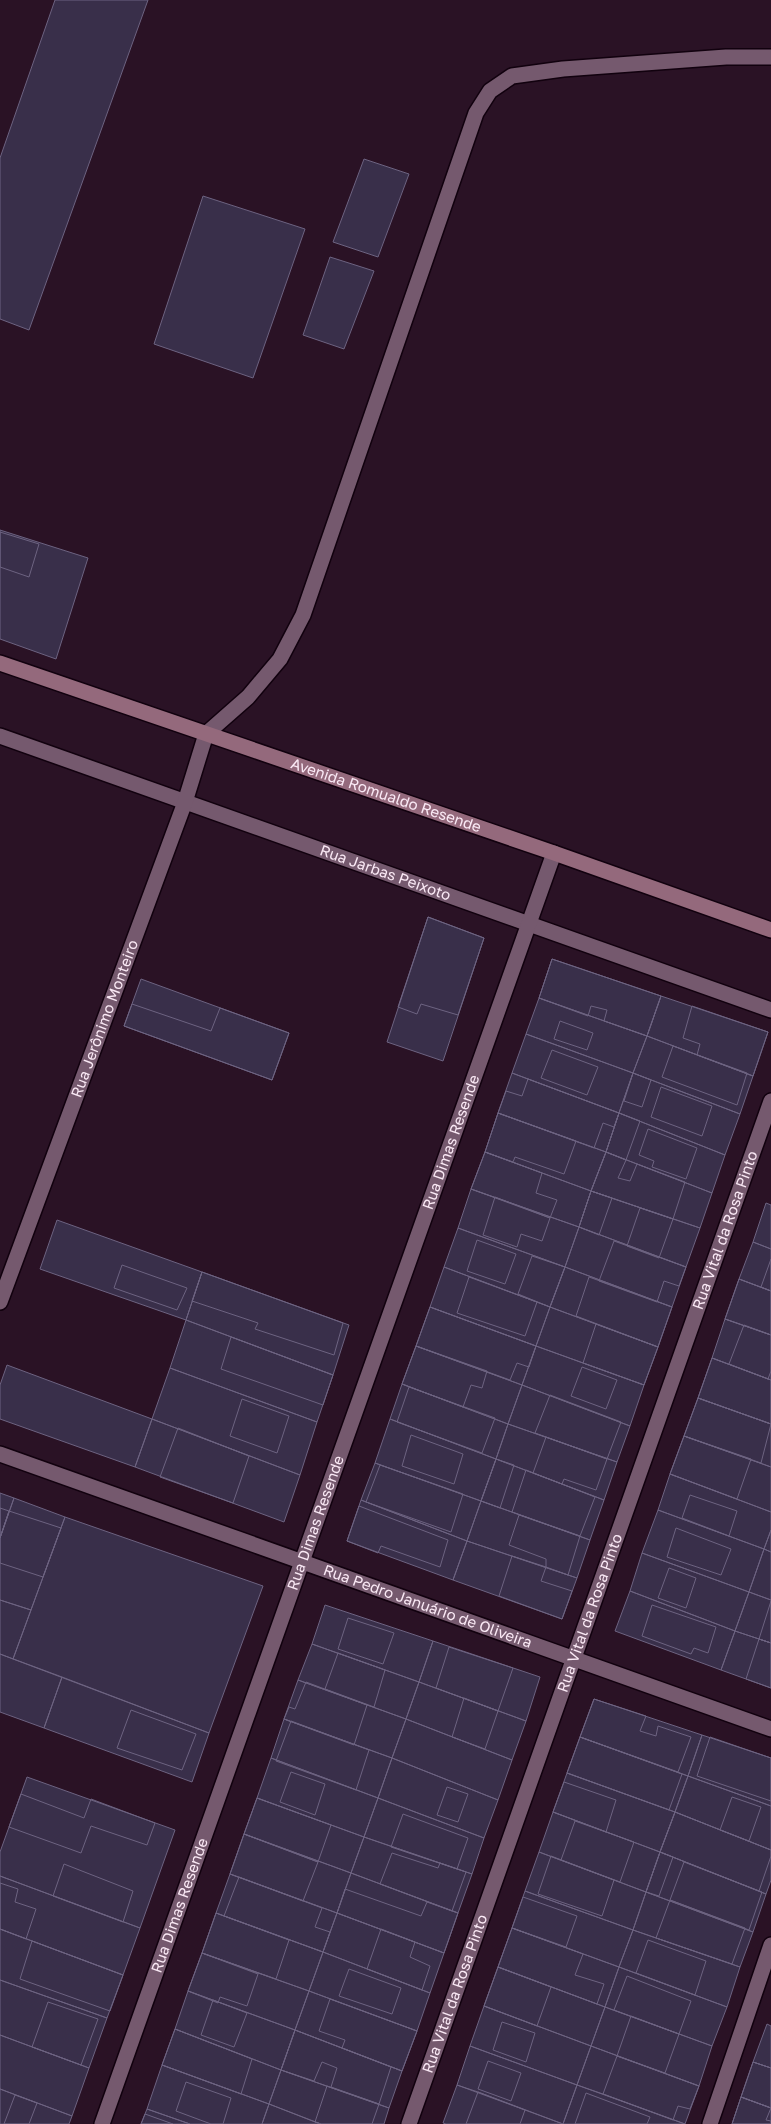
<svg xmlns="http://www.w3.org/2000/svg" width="771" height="2124" font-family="'Golos Text',sans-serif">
<rect width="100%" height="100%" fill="#2a1225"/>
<path fill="#392f4a" stroke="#6d6381" d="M55,0H148L29,330L0,319V158Z
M364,159L409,174L378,257L333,242Z
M203,196L305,229L253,378L154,344Z
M330,257L374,271L344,349L303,335Z
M0,530L88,558L56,659L0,639Z
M0,532L39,544L29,577L0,567Z
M428,917L484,938L443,1061L387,1042Z
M428,917L484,938L458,1015L421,1004L417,1014L398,1007Z
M552,959L661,996L647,1036L539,998Z
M552,959L661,996L647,1036L604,1021L607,1010L591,1006L588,1016L539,998Z
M141,979L289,1033L272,1080L124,1026Z
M661,996L768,1032L753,1076L647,1036Z
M539,998L647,1036L633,1073L526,1034Z
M132,1004L211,1031L220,1008L289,1033L272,1080L124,1026Z
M692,1006L768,1032L753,1076L697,1055L700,1044L683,1038Z
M560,1021L593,1033L587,1050L554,1039Z
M526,1034L633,1073L619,1113L512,1073Z
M647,1036L753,1076L740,1114L633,1073Z
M673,1046L747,1073L737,1105L662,1077Z
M552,1050L598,1067L587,1095L541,1078Z
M512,1073L619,1113L606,1152L498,1113Z
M633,1073L740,1114L725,1155L619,1113Z
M633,1073L651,1080L642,1107L624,1101Z
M528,1079L619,1113L614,1127L603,1123L594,1148L498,1113L506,1091L522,1096Z
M661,1087L712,1106L702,1136L651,1117Z
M498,1113L606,1152L591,1191L485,1152Z
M498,1113L576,1141L564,1174L515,1157L513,1162L485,1152Z
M619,1113L725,1155L712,1193L606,1152Z
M619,1113L640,1121L626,1160L606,1152Z
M648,1129L697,1148L686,1179L652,1167L654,1161L639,1155Z
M485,1152L591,1191L579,1227L471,1189Z
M485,1152L542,1173L536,1193L557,1200L550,1218L471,1189Z
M606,1152L712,1193L700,1228L591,1191Z
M606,1152L626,1160L618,1178L630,1181L637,1164L685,1182L673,1219L591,1191Z
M471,1189L579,1227L565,1267L458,1228Z
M591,1191L700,1228L686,1267L579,1227Z
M591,1191L612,1198L599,1235L579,1227Z
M495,1197L550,1218L542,1241L521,1234L517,1247L483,1235Z
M766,1203L771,1205V1249L753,1242Z
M640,1208L673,1219L659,1258L627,1246Z
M57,1220L202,1272L186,1320L40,1269Z
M579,1227L686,1267L672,1307L565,1267Z
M458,1228L565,1267L550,1307L444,1267Z
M477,1240L516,1254L505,1284L467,1271Z
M614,1241L686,1267L679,1286L664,1281L657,1302L599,1281Z
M753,1242L771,1249V1291L739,1279Z
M532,1256L565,1267L550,1307L518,1294Z
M771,1259V1291L761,1287Z
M122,1265L187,1288L177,1310L114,1288Z
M444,1267L550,1307L536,1346L430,1307Z
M565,1267L672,1307L658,1347L550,1307Z
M202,1272L349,1325L333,1375L186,1320Z
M202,1272L343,1323L334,1355L255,1329L258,1323L192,1301Z
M469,1277L537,1302L525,1336L457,1313Z
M589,1277L672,1307L658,1347L576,1316Z
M739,1279L771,1291V1335L725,1319Z
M739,1279L771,1291V1335L725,1319Z
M430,1307L536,1346L522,1385L416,1346Z
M430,1307L536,1346L529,1367L517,1363L510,1380L416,1346Z
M550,1307L658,1347L644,1385L536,1346Z
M725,1319L771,1335V1380L712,1358Z
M186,1320L333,1375L317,1422L170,1368Z
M596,1324L658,1347L644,1385L583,1363Z
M744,1325L771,1335V1371L768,1379L729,1364Z
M231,1337L333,1375L323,1405L221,1369Z
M416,1346L522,1385L508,1424L402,1384Z
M416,1346L487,1371L482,1388L471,1385L463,1407L402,1384Z
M536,1346L644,1385L630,1426L522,1385Z
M712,1358L771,1380V1424L698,1398Z
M712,1358L771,1380V1424L698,1398Z
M7,1365L152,1419L135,1467L0,1419V1385Z
M582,1367L617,1380L606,1409L571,1396Z
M170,1368L317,1422L300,1475L152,1419Z
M402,1384L508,1424L496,1459L390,1419Z
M522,1385L630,1426L617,1462L508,1424Z
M409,1387L495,1418L482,1453L397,1422Z
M550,1395L621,1422L607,1459L535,1433Z
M698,1398L771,1424V1467L684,1436Z
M698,1398L771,1424L761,1463L684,1436Z
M242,1399L289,1416L277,1453L230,1436Z
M152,1419L300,1475L284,1522L135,1467Z
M390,1419L496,1459L481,1501L375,1463Z
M508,1424L617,1462L604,1500L496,1459Z
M178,1428L249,1456L233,1503L160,1477Z
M411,1435L463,1454L454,1484L402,1466Z
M684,1436L771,1467V1512L670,1474Z
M684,1436L751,1459L737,1499L670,1474Z
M546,1437L607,1459L596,1490L564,1479L562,1484L533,1473Z
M496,1459L604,1500L590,1540L481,1501Z
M496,1459L514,1465L500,1508L481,1501Z
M375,1463L481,1501L467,1541L361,1500Z
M380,1465L463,1494L451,1532L366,1502Z
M526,1470L595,1497L580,1536L512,1512Z
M670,1474L771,1512V1530L764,1549L658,1510Z
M0,1493L14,1498L0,1538Z
M690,1495L737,1511L729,1536L682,1518Z
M14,1498L65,1517L31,1610L0,1600V1538Z
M361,1500L467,1541L453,1580L347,1541Z
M481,1501L590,1540L577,1578L467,1541Z
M359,1506L448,1540L440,1567L381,1546L378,1553L347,1541Z
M0,1508L9,1511L0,1538Z
M658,1510L764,1549L749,1592L642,1553Z
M9,1511L61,1528L43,1577L0,1563V1538Z
M519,1515L580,1536L568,1575L546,1567V1559L509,1545Z
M65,1517L263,1586L209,1733L13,1659Z
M676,1528L731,1549L721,1575L667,1557Z
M771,1530V1552L764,1549Z
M467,1541L577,1578L562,1619L453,1580Z
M764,1549L771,1552V1600L749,1592Z
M642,1553L749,1592L735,1631L630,1591Z
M512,1556L546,1567L541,1581L572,1591L562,1619L499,1596Z
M669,1568L696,1578L686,1608L658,1598Z
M630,1591L735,1631L721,1670L615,1631Z
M749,1592L771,1600V1643L735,1631Z
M0,1600L31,1610L13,1659L0,1654Z
M771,1601V1643L759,1639Z
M325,1605L433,1641L419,1682L312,1644Z
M652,1605L716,1627L708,1653L694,1648L691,1654L642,1636Z
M348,1618L394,1633L383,1664L338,1649Z
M735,1631L771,1643V1688L721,1670Z
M759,1639L771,1643V1688L746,1679Z
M433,1641L540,1677L526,1721L419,1682Z
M312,1644L419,1682L406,1719L298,1680Z
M449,1647L513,1668L498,1711L436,1688Z
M338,1653L385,1670L374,1707L325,1689Z
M0,1654L62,1677L44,1728L0,1712Z
M62,1677L209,1733L192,1782L44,1728Z
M298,1680L406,1719L392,1758L284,1719Z
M306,1682L367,1705L354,1745L284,1719L289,1707L295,1709Z
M419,1682L526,1721L512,1760L406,1719Z
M464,1698L498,1711L485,1749L452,1737Z
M594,1699L702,1735L688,1776L580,1737Z
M594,1699L646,1716L640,1731L656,1736L658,1726L691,1737L678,1772L580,1737Z
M131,1710L196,1734L182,1770L117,1748Z
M284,1719L392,1758L378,1798L271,1758Z
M406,1719L512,1760L498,1800L392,1758Z
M291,1721L369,1750L356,1790L276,1761Z
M702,1735L771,1758V1806L688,1776Z
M580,1737L688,1776L675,1812L567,1773Z
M580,1737L682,1774L669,1810L567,1773Z
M710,1737L771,1758V1801L697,1776Z
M271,1758L378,1798L364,1837L257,1798Z
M392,1758L498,1800L484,1838L378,1798Z
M291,1772L325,1784L315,1815L280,1802Z
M567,1773L675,1812L660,1852L553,1812Z
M688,1776L771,1806V1850L675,1812Z
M27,1777L175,1830L140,1928L0,1876V1852Z
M564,1782L616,1800L606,1832L553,1812Z
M447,1787L468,1794L458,1822L437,1815Z
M21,1794L84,1818L91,1799L155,1823L147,1845L91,1826L81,1853L9,1827Z
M732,1797L761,1807L749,1841L720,1830Z
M257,1798L364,1837L351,1873L244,1834Z
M257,1798L331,1825L318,1862L244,1834Z
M378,1798L484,1838L472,1874L364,1837Z
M553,1812L660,1852L646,1892L539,1852Z
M675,1812L771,1850V1880L766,1894L660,1852Z
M675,1812L771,1850V1856L759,1891L660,1852Z
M403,1814L468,1838L457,1869L391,1847Z
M575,1821L634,1842L620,1882L561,1860Z
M244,1834L351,1873L337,1913L230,1874Z
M244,1834L318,1862L303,1901L230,1874Z
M364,1837L472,1874L458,1913L351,1873Z
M539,1852L646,1892L633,1930L525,1891Z
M660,1852L766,1894L753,1932L646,1892Z
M660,1852L673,1857L659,1896L646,1892Z
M392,1853L438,1868L440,1863L466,1872L452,1911L380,1884Z
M551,1856L614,1880L602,1916L538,1894Z
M684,1862L762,1892L749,1930L670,1900Z
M64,1864L133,1891L123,1922L53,1896Z
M351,1873L458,1913L444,1953L337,1913Z
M230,1874L337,1913L323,1952L216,1913Z
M0,1876L140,1928L123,1975L0,1929Z
M239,1877L322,1908L315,1927L330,1932L323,1952L224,1916Z
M0,1883L18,1889L15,1902L36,1909L26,1939L0,1929Z
M345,1889L421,1916L427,1902L458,1913L444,1953L337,1913Z
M525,1891L633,1930L619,1967L512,1928Z
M646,1892L753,1932L740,1967L633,1930Z
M523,1897L577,1916L566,1947L512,1928Z
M670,1900L745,1928L732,1964L656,1938Z
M216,1913L323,1952L309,1991L202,1953Z
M216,1913L289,1940L276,1979L202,1953Z
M337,1913L444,1953L430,1993L323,1952Z
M512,1928L619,1967L605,2007L498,1967Z
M512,1928L583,1954L575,1975L604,1984L597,2004L498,1967Z
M0,1929L123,1975L107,2018L0,1980Z
M381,1929L415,1942L410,1957L430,1966L422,1990L367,1969Z
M633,1930L740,1967L727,2007L619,1967Z
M648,1940L706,1961L695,1995L636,1973Z
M32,1941L123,1975L110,2011L20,1979Z
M323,1952L430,1993L417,2031L309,1991Z
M202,1953L309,1991L295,2030L188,1991Z
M202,1953L258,1974L247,2006L220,1997L218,2003L188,1991Z
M498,1967L605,2007L591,2046L484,2006Z
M498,1967L551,1987L537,2026L484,2006Z
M619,1967L727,2007L712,2046L605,2007Z
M349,1969L401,1988L392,2014L339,1996Z
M627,1976L691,2001L679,2034L614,2010Z
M0,1980L107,2018L89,2068L0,2035Z
M188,1991L295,2030L281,2070L175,2029Z
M309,1991L417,2031L402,2071L295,2030Z
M330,1999L417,2031L402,2071L342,2048L345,2040L319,2031Z
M213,2000L247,2013L234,2047L201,2035Z
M48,2002L98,2019L81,2065L32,2047Z
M484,2006L591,2046L577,2085L470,2046Z
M605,2007L712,2046L699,2086L591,2046Z
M631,2016L679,2034L665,2073L617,2056Z
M502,2022L535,2033L526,2062L493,2050Z
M767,2024L771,2026V2068L753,2062Z
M175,2029L281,2070L269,2104L162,2065Z
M175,2029L252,2059L241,2094L162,2065Z
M295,2030L402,2071L389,2108L281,2070Z
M295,2030L391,2067L379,2104L331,2087L337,2068L322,2062L314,2081L281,2070Z
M0,2035L89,2068L72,2116L0,2089Z
M470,2046L577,2085L563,2124L457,2085Z
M591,2046L699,2086L685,2124L577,2085Z
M617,2056L699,2086L690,2109L678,2106L673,2120L603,2094Z
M488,2061L521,2073L511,2101L478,2089Z
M753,2062L771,2068V2108L741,2097Z
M753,2062L771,2068V2108L741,2097Z
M162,2065L269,2104L262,2124H190L147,2109Z
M281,2070L389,2108L384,2124H321L269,2104Z
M186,2082L231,2098L223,2124H211L176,2111Z
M457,2085L478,2092L563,2124H446L443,2123Z
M577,2085L603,2094L685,2124H563Z
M327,2086L379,2104L372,2124H321L315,2122Z
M0,2089L72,2116L69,2124H0Z
M478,2092L525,2110L520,2124H466Z
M586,2093L650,2117L647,2124H575Z
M15,2095L37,2103L29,2124H4Z
M741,2097L771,2108V2124H732Z
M741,2097L771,2108L766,2120L771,2121V2124H732Z
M269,2104L315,2122L321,2124H262Z
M147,2109L190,2124H141Z
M145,2114L173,2124H141Z"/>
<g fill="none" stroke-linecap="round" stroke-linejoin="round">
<defs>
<g id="street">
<path id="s1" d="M0,736L771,1010"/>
<path id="s2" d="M0,1302L185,802L206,734L248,697L280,659L303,615L476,113L490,91L512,76L563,69L726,57H771"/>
<path id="s3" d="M0,1454L771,1729"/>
<path id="s4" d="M102,2124L554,853"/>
<path id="s5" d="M409,2124L771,1101"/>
<path d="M710,2124L771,1945"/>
</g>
<g id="secondary">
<path id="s6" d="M0,663L554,853L771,930"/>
</g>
</defs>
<use href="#street" stroke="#11010e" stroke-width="18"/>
<use href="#secondary" stroke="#11010e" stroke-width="18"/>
<use href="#street" stroke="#75596e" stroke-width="15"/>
<use href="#secondary" stroke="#94697c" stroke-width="15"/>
</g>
<g text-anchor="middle" stroke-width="4" stroke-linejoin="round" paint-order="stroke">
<g font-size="15" fill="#fae9f5" stroke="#2a1225">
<text dy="5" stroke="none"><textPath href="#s6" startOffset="408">Avenida Romualdo Resende</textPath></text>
<text dy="5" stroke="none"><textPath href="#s1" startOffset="409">Rua Jarbas Peixoto</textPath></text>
<text dy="5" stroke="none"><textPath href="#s2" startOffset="302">Rua Jerônimo Monteiro</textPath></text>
<text dy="5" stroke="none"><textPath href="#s4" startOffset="1042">Rua Dimas Resende</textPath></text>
<text dy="5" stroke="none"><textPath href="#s5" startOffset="948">Rua Vital da Rosa Pinto</textPath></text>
<text dy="5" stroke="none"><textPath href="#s4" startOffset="638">Rua Dimas Resende</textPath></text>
<text dy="5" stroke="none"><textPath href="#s3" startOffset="454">Rua Pedro Januário de Oliveira</textPath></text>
<text dy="5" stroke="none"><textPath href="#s5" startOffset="542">Rua Vital da Rosa Pinto</textPath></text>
<text dy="5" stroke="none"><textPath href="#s4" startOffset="232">Rua Dimas Resende</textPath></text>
<text dy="5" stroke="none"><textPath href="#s5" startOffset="138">Rua Vital da Rosa Pinto</textPath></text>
</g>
</g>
</svg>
